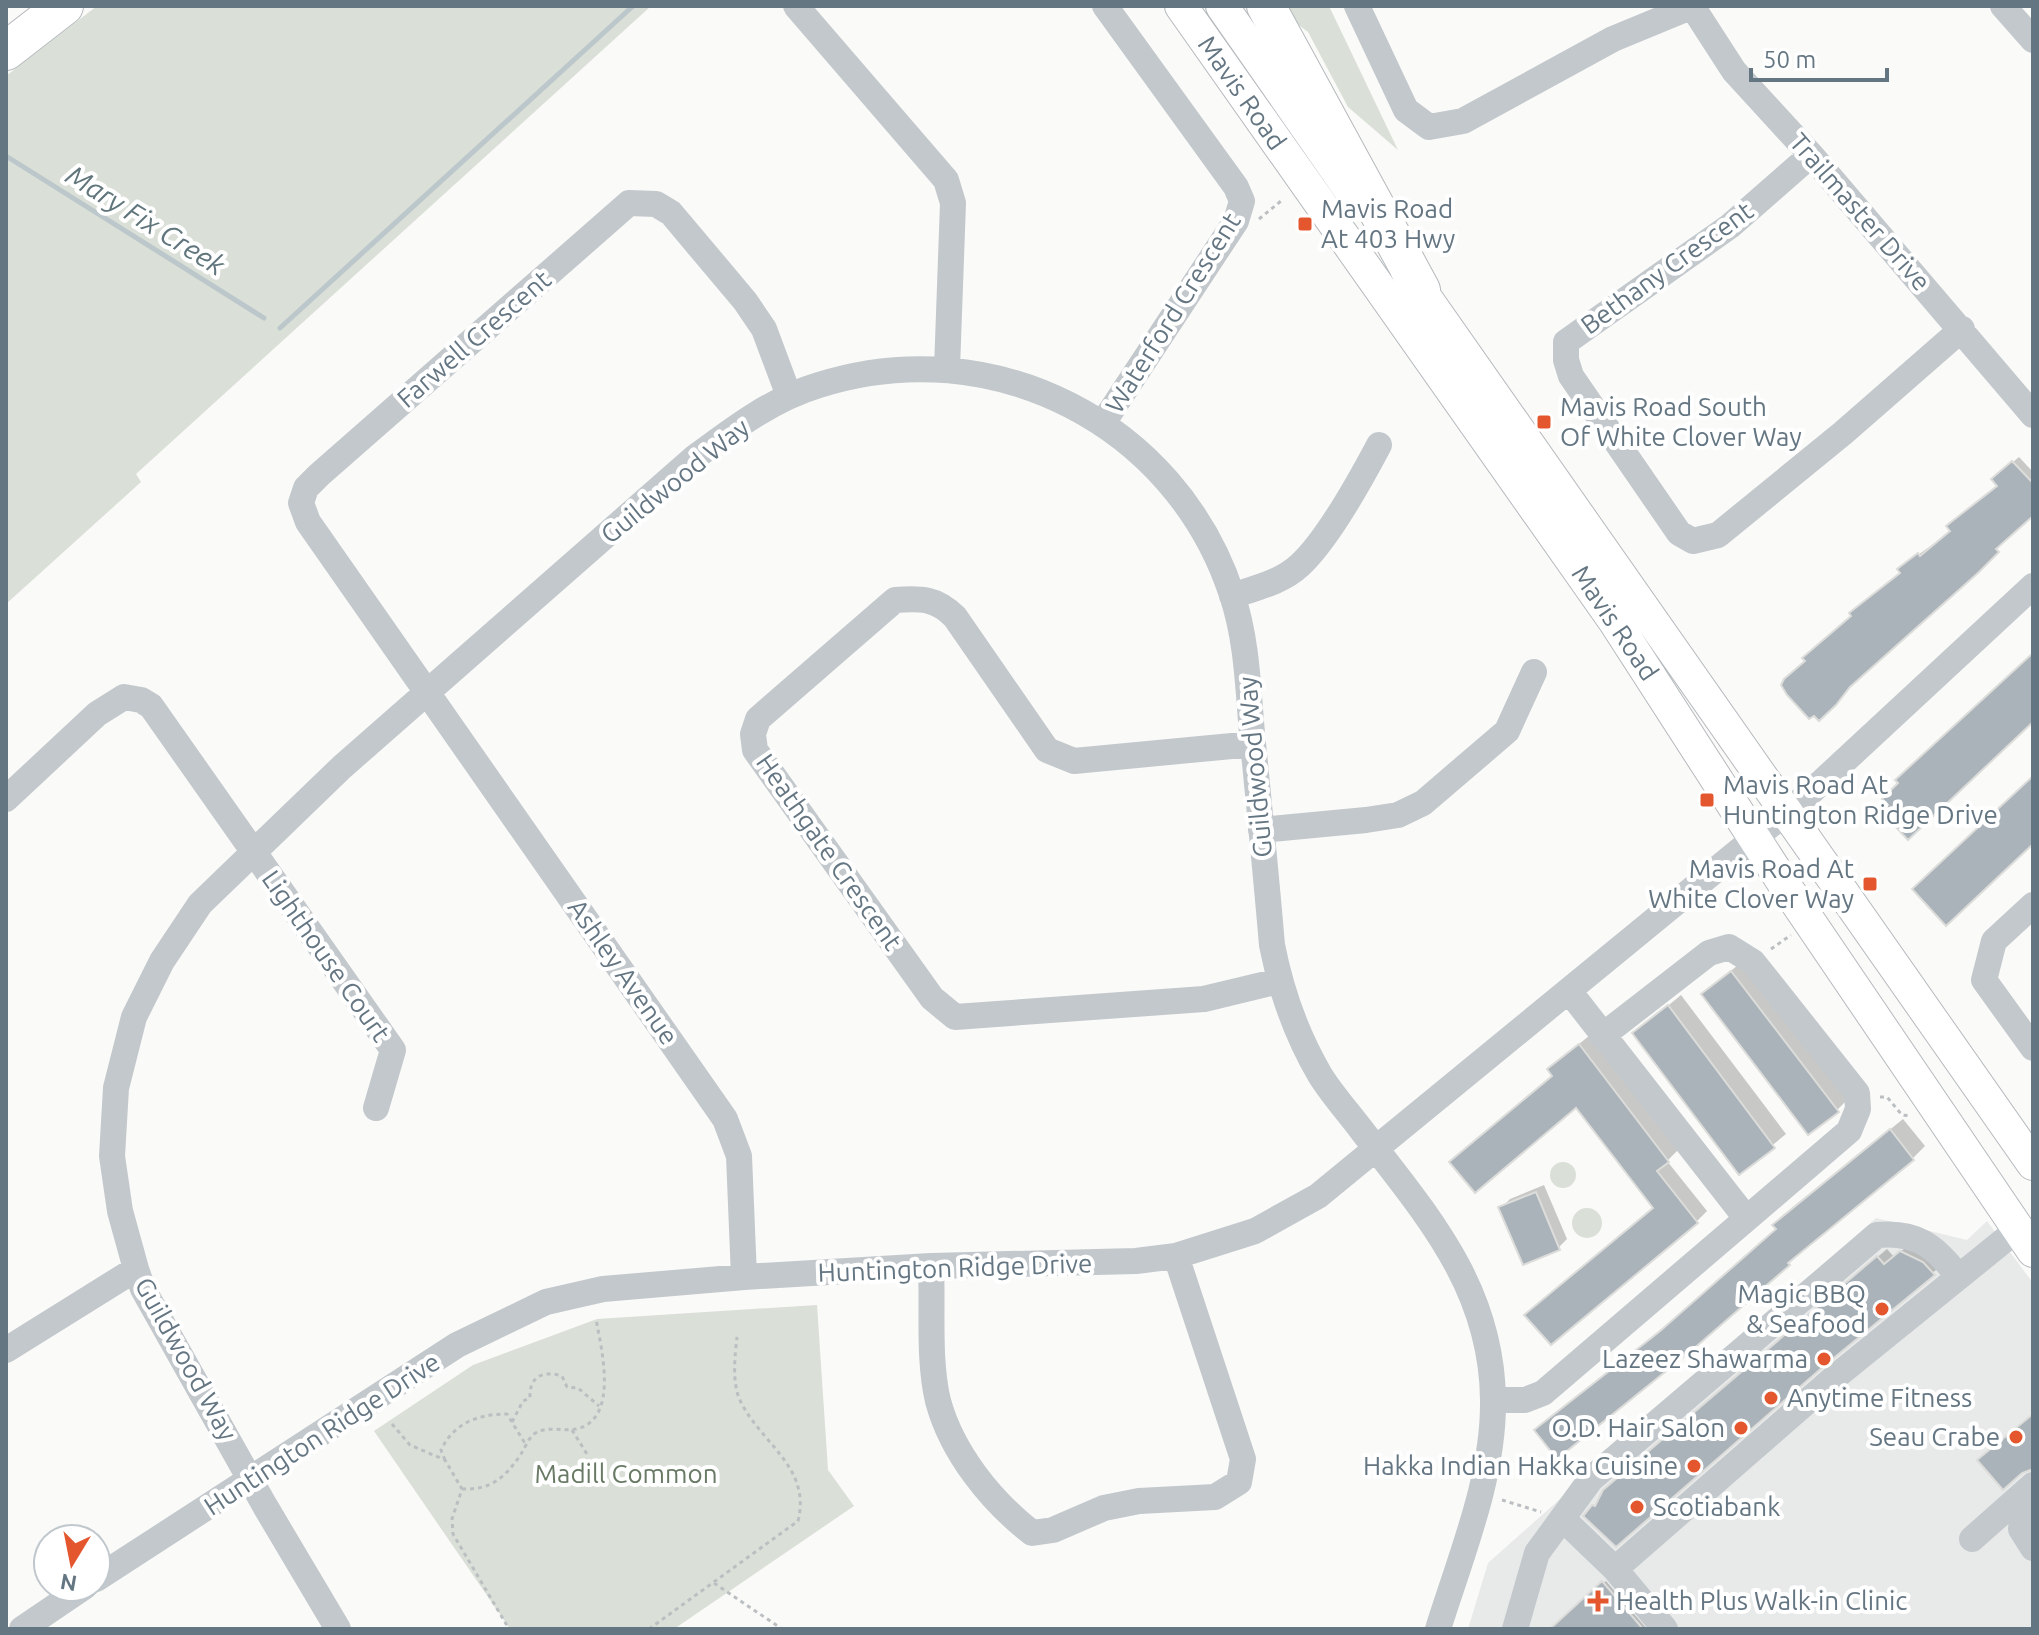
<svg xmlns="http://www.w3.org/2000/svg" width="2039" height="1635" font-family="Ubuntu,sans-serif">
<rect width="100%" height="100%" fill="#fafaf8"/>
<path fill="#e8e9e9" d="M1876,1218L1967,1240L1987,1221L2033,1283V1629H1468L1488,1563Z"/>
<path fill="#dadfd7" d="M97,6H651L136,474L141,482L6,604V76Z
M1285,6H1329L1398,150L1348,107L1308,32L1292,20Z
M1550 1175a13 13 0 1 1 26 0a13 13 0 1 1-26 0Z
M1572 1223a15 15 0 1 1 30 0a15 15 0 1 1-30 0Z
M817,1305L828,1470L854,1506L674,1629H510L374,1431L473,1365L597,1319Z"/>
<path fill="#0003" d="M2019,457L2033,472V513L1852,683L1905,564L1952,531L1999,485V474Z
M1744,960L1849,1098L1837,1110L1703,994Z
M1681,995L1786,1134L1740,1172L1635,1033Z
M1590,1035L1678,1150L1667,1161L1707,1211L1696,1222L1655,1207L1549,1069Z
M1903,1119L1925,1146L1913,1158L1788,1264L1549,1419L1673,1320L1778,1228L1787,1213Z
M1544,1185L1567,1239L1558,1248L1501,1208L1510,1199Z
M1910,1244L1942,1265L1822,1364L1616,1545L1593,1507L1614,1481L1887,1249L1894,1257Z
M1606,1581L1647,1629H1553Z"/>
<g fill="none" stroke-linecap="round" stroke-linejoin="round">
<path stroke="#bbc7cb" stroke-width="5" d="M6,156L264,318
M280,328L633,6"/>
</g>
<path fill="#aab3b9" stroke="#dcdcda" stroke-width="2" d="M2012,461L2033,483V516L1996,549L1999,552L1979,572L1850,687L1836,705L1819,721L1814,716L1809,719L1787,695L1781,685L1784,679L1805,661L1802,658L1851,616L1849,613L1900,573L1897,569L1918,553L1920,556L1950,531L1946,526L1997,486L1991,479Z
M2033,653V722L1908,840L1881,811L1888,805L1882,799L1898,783L1895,780Z
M2033,776V844L1946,926L1912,889Z
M1731,971L1839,1112L1808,1135L1701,994Z
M1668,1005L1775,1148L1739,1175L1632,1033Z
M1579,1044L1669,1162L1657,1171L1698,1223L1551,1345L1524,1315L1653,1208L1576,1108L1475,1193L1449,1162L1552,1076L1547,1069Z
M1890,1129L1914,1160L1788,1263L1790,1265L1691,1351L1557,1459L1534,1430L1659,1332L1776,1229L1772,1225Z
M1536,1192L1560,1250L1523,1265L1498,1207Z
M1900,1251L1923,1262L1935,1275L1824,1366L1616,1547L1583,1516L1592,1505L1595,1506L1603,1490L1877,1256L1884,1264Z
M2033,1414V1469L2022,1473L2003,1490L1977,1460Z
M1602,1581L1643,1629H1550Z"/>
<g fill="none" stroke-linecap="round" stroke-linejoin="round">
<defs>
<path id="major" d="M1181,6L1615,622L1784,884L2033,1251
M1222,6L1348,187
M1407,271L2033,1164"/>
<path id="highway" d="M1266,6L1421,290
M6,51L64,6"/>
</defs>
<use href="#major" stroke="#b5babe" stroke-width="34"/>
<use href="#highway" stroke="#b4b9bd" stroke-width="40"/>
<path stroke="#bbbfc2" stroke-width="3" stroke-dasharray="4 4" stroke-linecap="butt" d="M1259,219L1281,201
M1771,949L1791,935
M1880,1097H1887L1902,1115L1911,1116
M512,1422L523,1401L530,1398C529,1377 542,1370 562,1376L567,1387L578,1388L599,1406
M392,1424L410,1445L445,1460L462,1489L452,1519L453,1534L509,1629
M572,1430L587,1454
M445,1460L441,1450C454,1423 478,1414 507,1414L526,1445
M462,1489C491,1490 505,1478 521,1454C525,1448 528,1439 534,1434C547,1425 562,1432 576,1429C620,1420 601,1347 596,1319
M1502,1500L1541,1512
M714,1583L782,1629
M649,1629L798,1521C812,1466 758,1442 739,1398C732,1380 735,1355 737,1337"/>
<path stroke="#c3c8cc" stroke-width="26" d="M796,6L946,180L953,203L947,369
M1357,6L1406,110L1429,127L1463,121L1613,39L1693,6
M1692,6L1734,71L1811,155L2033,415
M2003,6L2033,40
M1811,155L1730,226L1566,342V360L1571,376L1679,533L1693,541L1718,535L1843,433L1962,329
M1103,423L1236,221L1242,201L1236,187L1105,6
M1232,596C1256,588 1282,582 1300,565C1328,539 1361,479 1379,445
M1253,744L1074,761L1047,750L955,617C936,598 921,598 895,600L758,719L753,734L755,750L932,998L955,1017L1204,999L1279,981
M6,799L97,714L124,697L141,700L151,706L393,1050L376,1108
M1261,830L1366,820L1398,815L1423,803L1507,731L1534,672
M2033,905L1994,941L1984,980L2033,1048
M1569,991L1746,1218
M931,1266C933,1308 928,1359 938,1401C952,1453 991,1501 1032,1533L1053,1530L1104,1508L1139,1501L1215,1497L1239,1482L1243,1459L1176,1256
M744,1277L739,1156L725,1119L308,522L301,503L306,488L319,475L629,203L656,204L671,213L745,301L764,329L789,396
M6,1350L136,1269
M1493,1400H1525L1543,1393L1849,1131L1858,1109L1857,1093L1753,962L1729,947L1709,953L1602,1036
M2033,1506L2023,1514L2021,1529L2033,1548
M1563,1519L1615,1569L1665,1629
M1972,1539L2033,1485
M1615,1569L1834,1378L2018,1229
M96,1579L457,1345L546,1302L603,1289L744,1277L931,1266L1136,1261L1176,1256L1255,1231L1318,1196L1812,791L2033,586
M22,1629L84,1587
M338,1629L265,1506L143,1289L136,1269L120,1211L112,1156L116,1088L134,1017L162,961L200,904L342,767L694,458C733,429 772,399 819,385C992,330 1176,423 1232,595C1247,639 1248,688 1252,733C1259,804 1266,874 1272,945C1281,991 1296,1034 1320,1075C1331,1093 1347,1111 1360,1128C1425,1213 1492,1286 1493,1400C1494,1478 1461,1555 1438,1629
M1515,1629L1537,1553L1591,1479L1877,1235C1916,1231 1935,1246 1958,1276"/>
<use href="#major" stroke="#fff" stroke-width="32"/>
<use href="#highway" stroke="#fff" stroke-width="38"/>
</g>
<g fill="#e4572e" stroke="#fff" stroke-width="3">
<rect x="1297" y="216" width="16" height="16" rx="4"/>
<rect x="1536" y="414" width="16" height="16" rx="4"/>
<rect x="1699" y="792" width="16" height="16" rx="4"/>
<rect x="1862" y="876" width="16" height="16" rx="4"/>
<circle cx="1882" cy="1309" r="8"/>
<circle cx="1824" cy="1359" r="8"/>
<circle cx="1771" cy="1398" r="8"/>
<circle cx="1741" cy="1428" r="8"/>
<circle cx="2016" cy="1437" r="8"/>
<circle cx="1694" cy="1466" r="8"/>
<circle cx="1637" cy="1507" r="8"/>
<path d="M1594 1589h8v8h8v8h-8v8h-8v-8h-8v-8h8z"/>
</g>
<g text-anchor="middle" stroke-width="8" stroke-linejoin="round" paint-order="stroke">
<g font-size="26" fill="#657683" stroke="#fff">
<text transform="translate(1242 93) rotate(55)" y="9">Mavis Road</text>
<text transform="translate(1860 212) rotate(49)" y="9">Trailmaster Drive</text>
<text transform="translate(1667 268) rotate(-36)" y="9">Bethany Crescent</text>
<text transform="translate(1173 313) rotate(-58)" y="9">Waterford Crescent</text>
<text transform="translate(474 339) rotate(-41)" y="9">Farwell Crescent</text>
<text transform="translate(675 481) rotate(-39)" y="9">Guildwood Way</text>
<text transform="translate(1615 623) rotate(56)" y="9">Mavis Road</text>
<text transform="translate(1255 767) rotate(-95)" y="9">Guildwood Way</text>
<text transform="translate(829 852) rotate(55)" y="9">Heathgate Crescent</text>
<text transform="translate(326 956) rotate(55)" y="9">Lighthouse Court</text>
<text transform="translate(623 972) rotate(55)" y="9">Ashley Avenue</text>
<text transform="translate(955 1268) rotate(-2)" y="9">Huntington Ridge Drive</text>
<text transform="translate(186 1359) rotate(61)" y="9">Guildwood Way</text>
<text transform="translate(322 1434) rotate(-33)" y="9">Huntington Ridge Drive</text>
</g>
<g font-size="26" fill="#657683" stroke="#fff" text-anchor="start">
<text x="1321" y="218">Mavis Road<tspan x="1321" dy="30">At 403 Hwy</tspan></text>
<text x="1560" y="416">Mavis Road South<tspan x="1560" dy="30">Of White Clover Way</tspan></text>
<text x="1723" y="794">Mavis Road At<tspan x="1723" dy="30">Huntington Ridge Drive</tspan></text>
<text x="1854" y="878" text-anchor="end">Mavis Road At<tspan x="1854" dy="30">White Clover Way</tspan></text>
<text x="1866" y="1303" text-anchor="end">Magic BBQ<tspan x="1866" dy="30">&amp; Seafood</tspan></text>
<text x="1808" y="1368" text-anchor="end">Lazeez Shawarma</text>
<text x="1787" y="1407">Anytime Fitness</text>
<text x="1725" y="1437" text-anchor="end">O.D. Hair Salon</text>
<text x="2000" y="1446" text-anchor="end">Seau Crabe</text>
<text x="1678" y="1475" text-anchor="end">Hakka Indian Hakka Cuisine</text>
<text x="1653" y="1516">Scotiabank</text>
<text x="1616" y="1610">Health Plus Walk-in Clinic</text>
</g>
<g font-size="26" fill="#687a64" stroke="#fff">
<text x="626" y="1483">Madill Common</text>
</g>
<g font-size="28" font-style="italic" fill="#60757c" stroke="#fff">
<text transform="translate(146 220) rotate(32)" y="10">Mary Fix Creek</text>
</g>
</g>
<rect width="2039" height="1635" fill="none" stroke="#657683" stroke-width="16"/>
<g transform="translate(72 1563) rotate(190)"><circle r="38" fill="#ffffff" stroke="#c1c8cd" stroke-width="2"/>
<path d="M0-6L14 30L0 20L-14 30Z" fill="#e4572e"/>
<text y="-12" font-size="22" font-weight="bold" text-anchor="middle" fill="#657683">N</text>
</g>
<path d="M1751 68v12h136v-12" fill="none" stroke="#657683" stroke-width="4"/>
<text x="1763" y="68" font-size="24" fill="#657683" stroke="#ffffff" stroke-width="6" paint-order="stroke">50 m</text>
</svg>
